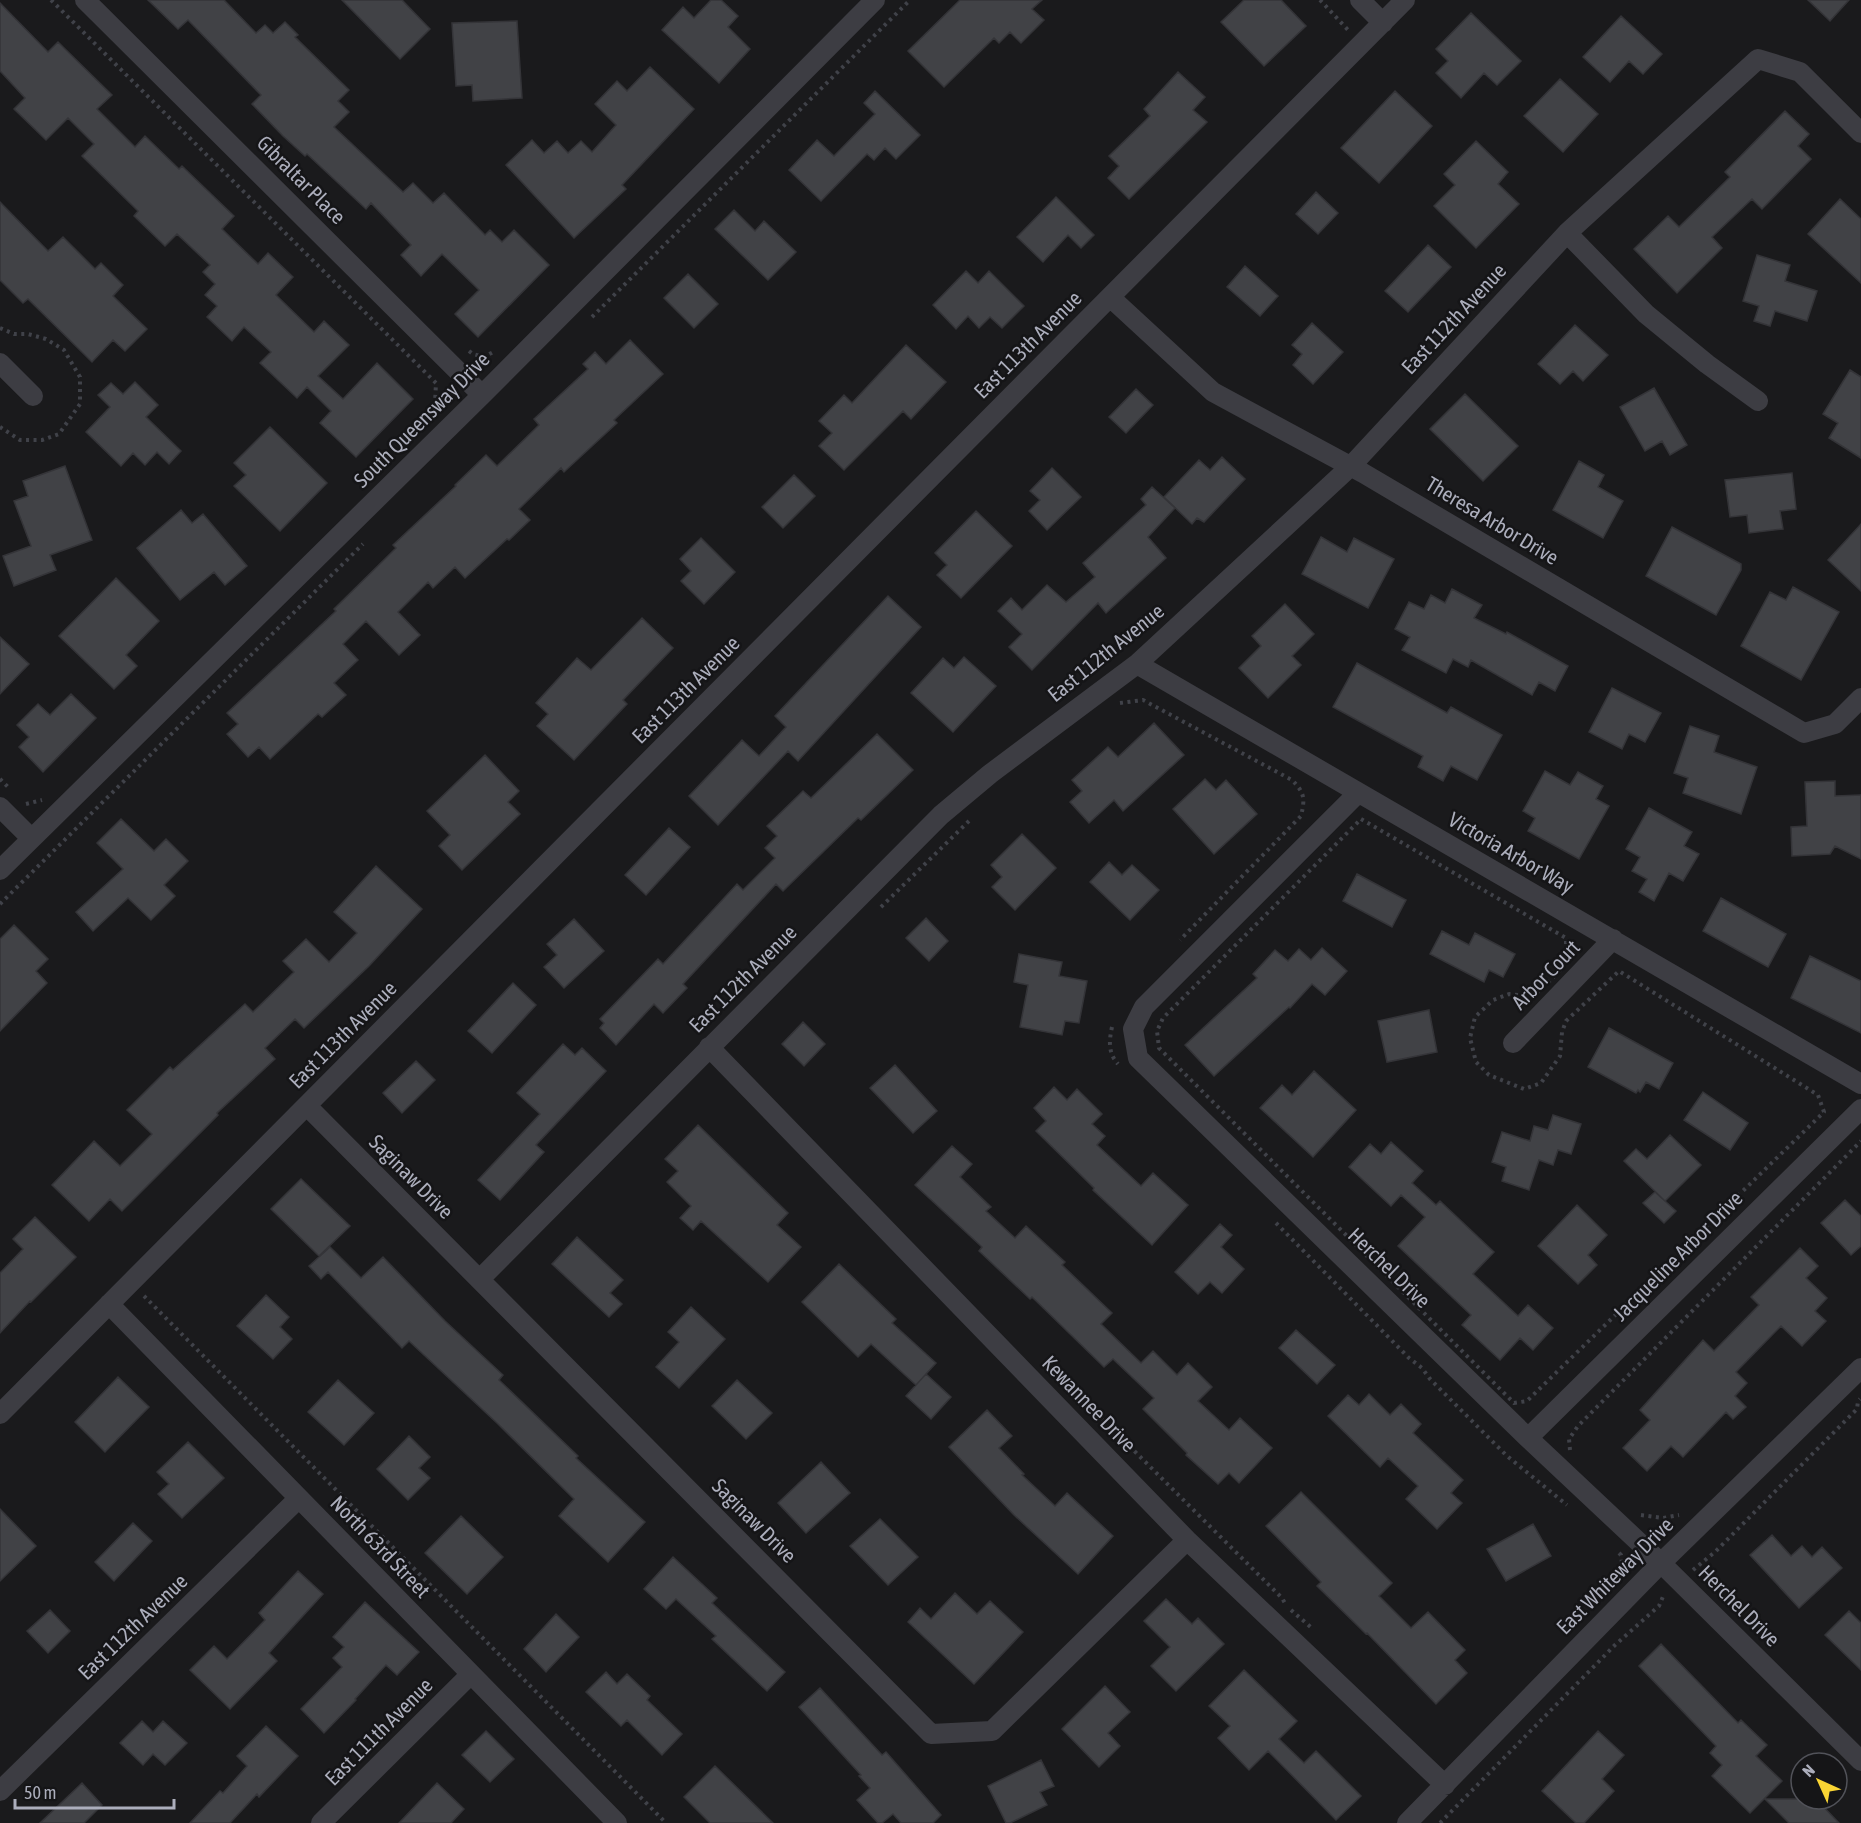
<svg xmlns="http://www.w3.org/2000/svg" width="1861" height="1823" font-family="'Asap Condensed',sans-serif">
<rect width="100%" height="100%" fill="#1a1a1c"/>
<path fill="#414246" stroke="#343438" stroke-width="1.5" d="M148,0H224L256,33L265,25L273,33L285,22L298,35L295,37L349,90L338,101L349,112L334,127L403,192L413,183L433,203L444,193L485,235L490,230L502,242L514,230L549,265L478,337L455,314L479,290L442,254L421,276L401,255L411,245L371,203L366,209L307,154L305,156L283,136L252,104L261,95L188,20L178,29Z
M342,0H402L430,29L400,59Z
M711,0H721L738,16L728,27L750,49L719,83L662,30L683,7L694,18Z
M960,0H1042L1032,9L1044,20L1021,43L1010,32L999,43L994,38L944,87L908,51Z
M1244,0H1281L1306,26L1264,66L1221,22Z
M1808,0H1849L1830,21Z
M0,3L48,52L58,42L112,95L97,109L135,147L145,136L179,169L182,166L234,216L222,229L258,264L268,253L293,277L276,295L314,332L324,321L349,345L318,376L343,399L377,363L413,399L356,457L320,423L331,411L307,387L297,398L260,363L271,352L244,327L232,341L207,317L217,306L205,295L215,284L203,272L210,265L177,234L165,246L134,216L138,211L82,156L94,144L68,118L46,140L14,109L25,98L0,71Z
M1471,13L1521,61L1497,85L1484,73L1461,98L1436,73L1448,61L1436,49Z
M1621,16L1662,54L1643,74L1629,61L1610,82L1583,57Z
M517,21L522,98L473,101L472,85L456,86L452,23Z
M650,67L694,109L622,185L626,189L574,238L506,165L532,140L544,153L557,141L568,153L581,141L592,152L616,125L595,104L617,81L627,91Z
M1178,72L1205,97L1193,110L1207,122L1129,199L1108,178L1119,166L1109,156L1150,116L1144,109Z
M1560,79L1598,114L1563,152L1524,116Z
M875,91L920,135L896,159L885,148L874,160L867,154L821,201L789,170L817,140L834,156L875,114L864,103Z
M1395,91L1432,126L1379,183L1341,148Z
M1785,111L1809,134L1798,146L1811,159L1762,209L1752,199L1712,237L1722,248L1677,293L1634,249L1668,216L1679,227L1730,177L1725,172Z
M1476,141L1508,172L1498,184L1519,204L1476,248L1434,206L1455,185L1444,174Z
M1316,192L1338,213L1318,234L1296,214Z
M1056,197L1094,235L1081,248L1068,235L1043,262L1017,237Z
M1840,199L1861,219V283L1808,234Z
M0,202L48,251L63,237L95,269L101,263L123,285L113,296L147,329L125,351L113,340L92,362L28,299L23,303L0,280Z
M734,210L755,231L764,221L796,252L768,280L715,229Z
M1428,245L1451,267L1408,312L1385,291Z
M1757,255L1790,265L1785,281L1817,291L1807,321L1775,311L1770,326L1754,321L1759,306L1743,301Z
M1245,266L1278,296L1260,316L1227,287Z
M966,271L978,283L989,271L1024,306L1002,328L990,317L979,328L968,316L956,329L933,305Z
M688,274L718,304L694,328L664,298Z
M1312,323L1343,352L1313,384L1293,365L1302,354L1292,345Z
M1575,325L1608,355L1583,381L1573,371L1560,384L1538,364Z
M630,340L663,374L614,420L617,423L564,472L561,468L519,509L530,520L509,540L507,539L465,578L455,567L433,588L428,582L398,612L420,635L399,655L366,621L343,644L358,660L334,683L346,695L322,717L318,714L270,759L259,747L248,757L227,734L238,724L227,713L336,611L334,609L396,548L393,545L456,486L455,485L486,455L497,466L539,425L534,419L588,369L583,364L595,352L606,364Z
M906,345L946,382L911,419L903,411L844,470L819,446L832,433L819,421L844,395L852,403Z
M1850,370L1861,377V458L1829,438L1838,423L1823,414Z
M135,382L158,405L146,417L181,451L169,464L157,452L145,465L133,453L121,466L86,432L110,407L98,395L111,383L123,394Z
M1654,388L1687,445L1670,455L1662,441L1645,451L1620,407Z
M1136,389L1153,405L1126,433L1109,417Z
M1465,394L1518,446L1483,481L1430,429Z
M270,427L327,483L280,531L234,486L246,475L234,463Z
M1222,457L1245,479L1204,522L1197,518L1192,524L1164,497L1199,460L1210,470Z
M1579,461L1604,475L1598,487L1623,501L1603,538L1553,510Z
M65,466L92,540L50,555L56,570L14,586L3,556L31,546L14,501L28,496L23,481Z
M1052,468L1081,497L1047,530L1029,511L1040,500L1030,491Z
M1792,473L1796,509L1780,511L1783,529L1749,533L1747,515L1730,517L1725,480Z
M794,475L815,496L783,528L762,507Z
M1152,487L1175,508L1148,537L1166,558L1106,613L1098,603L1032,670L1009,647L1022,634L998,611L1011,598L1022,610L1047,585L1066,602L1095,577L1083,563L1146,505L1141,499Z
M181,510L192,523L203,514L247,566L225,585L214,572L180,600L137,548Z
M976,511L1012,546L961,598L937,575L947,565L935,553Z
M1861,524V591L1828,560Z
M1672,527L1741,564V570L1716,615L1646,576Z
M1321,537L1347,552L1354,538L1394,559L1368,608L1302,574Z
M701,538L735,572L704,604L681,581L691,571L680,559Z
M116,578L159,621L126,655L137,666L114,689L59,636Z
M1793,587L1839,612L1801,680L1741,646L1770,592L1786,600Z
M1452,589L1482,605L1474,618L1506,634L1507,632L1568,666L1555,691L1539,682L1532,695L1471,660L1468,667L1453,659L1446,673L1402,650L1410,637L1395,629L1409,602L1424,609L1431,595L1445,603Z
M888,596L921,627L798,761L788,751L718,825L689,796L742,740L759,756L786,727L775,716Z
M1285,604L1314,634L1292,656L1301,665L1268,698L1239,668L1261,646L1252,636Z
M642,618L673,648L623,700L627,704L574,760L537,726L548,714L536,703L577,658L591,670Z
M0,637L29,664L0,694Z
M964,657L996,686L953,732L911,693L943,658L954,668Z
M1357,663L1447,713L1451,707L1502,735L1477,780L1451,766L1443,781L1418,767L1423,756L1333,707Z
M1612,688L1661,713L1645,742L1629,734L1622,749L1589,732Z
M71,694L96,718L43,772L19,747L29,737L17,725L38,704L50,715Z
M1154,723L1184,755L1123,811L1114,800L1089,823L1070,802L1082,791L1072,780L1108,747L1118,757Z
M1690,726L1719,736L1714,752L1757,767L1741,814L1683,793L1688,778L1674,773Z
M877,734L913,770L861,820L858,818L783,891L776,884L683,984L687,988L663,1013L654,1004L616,1045L600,1028L604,1023L600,1019L658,959L663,964L737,884L743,890L775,858L765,848L777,836L767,826L803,791L811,798Z
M485,755L519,791L508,802L520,814L462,870L439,846L450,835L427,811Z
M1545,771L1570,785L1578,772L1603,786L1596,799L1609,806L1579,859L1528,831L1535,818L1523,811Z
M1205,779L1216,790L1226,780L1257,814L1214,854L1173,809Z
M1835,781V796L1861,795V859L1835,846L1830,854L1792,856L1791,827L1807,826L1805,782Z
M1649,808L1692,832L1684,846L1699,854L1683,881L1669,873L1654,901L1639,892L1647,879L1632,871L1640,857L1626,849Z
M121,819L154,851L166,839L188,861L164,885L175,896L151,920L128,898L93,931L76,912L123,869L97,843Z
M669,828L690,847L646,895L625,875Z
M1022,834L1056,868L1015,910L992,887L1002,877L991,865Z
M1109,862L1122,875L1132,865L1159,890L1130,920L1090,882Z
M376,866L422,909L369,966L304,1028L295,1019L265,1048L275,1059L217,1113L218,1115L122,1211L110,1199L89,1221L52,1185L94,1141L120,1166L152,1134L127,1110L170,1067L173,1070L245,1004L253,1012L294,972L283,961L306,939L329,962L357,933L334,912Z
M1357,874L1406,900L1392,927L1343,901Z
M1721,898L1786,934L1768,967L1703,931Z
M926,918L948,941L929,961L906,938Z
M574,919L604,951L564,988L544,967L557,955L547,944Z
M14,925L48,959L36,971L47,983L0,1031V939Z
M1442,931L1469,945L1475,933L1515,954L1503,977L1489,970L1484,982L1430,954Z
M1322,948L1347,971L1325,995L1312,984L1290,1008L1289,1007L1214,1076L1185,1045L1257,978L1253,974L1275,950L1288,961L1299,949L1311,960Z
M1019,954L1062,962L1059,976L1087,981L1079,1023L1065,1021L1062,1035L1020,1027L1028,985L1014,982Z
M1810,956L1861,981V1033L1791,998Z
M513,983L536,1005L492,1053L468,1031Z
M1429,1010L1437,1052L1387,1062L1378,1021Z
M803,1022L825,1044L804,1066L782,1044Z
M1609,1028L1673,1063L1659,1089L1646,1082L1640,1092L1638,1090L1636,1093L1588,1067Z
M563,1044L575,1055L582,1048L606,1071L536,1145L544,1152L500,1200L478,1180L540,1114L517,1093Z
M416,1061L435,1080L402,1113L383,1093Z
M895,1065L937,1111L913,1133L870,1088Z
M1314,1071L1356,1110L1313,1157L1260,1108L1282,1085L1292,1095Z
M1054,1087L1067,1100L1077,1089L1102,1114L1092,1124L1105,1136L1097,1145L1141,1186L1153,1173L1188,1205L1152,1245L1093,1190L1094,1188L1036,1131L1046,1121L1034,1108Z
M1703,1092L1748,1123L1730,1150L1684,1120Z
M1553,1115L1581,1124L1571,1154L1558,1150L1553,1165L1539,1160L1529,1190L1502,1181L1506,1167L1492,1162L1502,1132L1530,1141L1534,1126L1548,1130Z
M698,1125L788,1213L777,1225L801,1247L768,1282L701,1221L693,1230L680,1218L691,1206L667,1182L678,1171L665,1159Z
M1670,1135L1701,1165L1665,1201L1624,1161L1636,1149L1647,1159Z
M1391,1142L1423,1171L1412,1183L1436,1205L1440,1201L1494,1252L1473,1274L1518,1316L1528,1305L1553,1328L1533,1350L1520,1338L1500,1360L1462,1325L1471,1315L1398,1246L1425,1217L1401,1195L1391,1206L1349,1167L1370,1144L1381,1154Z
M952,1146L972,1164L960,1177L991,1207L986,1211L1015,1238L1026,1226L1065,1262L1062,1265L1112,1313L1101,1324L1141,1363L1153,1351L1177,1375L1188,1363L1212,1387L1198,1401L1229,1430L1240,1418L1272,1448L1239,1483L1229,1473L1218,1484L1186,1455L1187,1453L1143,1409L1154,1398L1113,1359L1104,1367L1032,1297L1030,1299L979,1251L982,1247L915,1185Z
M301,1179L350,1226L319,1256L271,1209Z
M1655,1192L1676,1211L1664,1223L1643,1203Z
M1845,1200L1861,1216V1246L1851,1255L1821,1223Z
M1577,1205L1607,1235L1588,1255L1597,1265L1578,1284L1538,1246Z
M35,1217L76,1257L31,1302L30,1301L0,1333V1273L23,1249L13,1239Z
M1220,1224L1232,1235L1221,1247L1244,1269L1222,1293L1210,1282L1198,1294L1175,1272Z
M577,1237L623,1280L610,1293L622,1304L609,1317L552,1264Z
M330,1247L361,1278L383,1257L445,1321L503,1375L499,1380L578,1456L576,1458L645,1522L608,1562L559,1516L574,1499L498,1424L409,1341L402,1348L328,1272L321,1279L309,1266Z
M1800,1248L1818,1266L1806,1278L1827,1298L1815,1311L1826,1321L1802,1346L1781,1326L1736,1372L1747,1383L1735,1396L1746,1407L1733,1419L1726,1412L1683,1457L1671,1446L1647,1471L1623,1448L1650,1420L1640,1410L1703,1340L1714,1351L1759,1305L1751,1297Z
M839,1264L896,1319L892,1323L936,1363L916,1385L871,1344L858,1357L802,1302Z
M266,1295L289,1317L280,1327L292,1339L273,1359L237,1326Z
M691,1307L725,1339L679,1388L656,1367L679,1342L668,1332Z
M1296,1330L1335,1365L1317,1384L1279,1348Z
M926,1374L951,1397L931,1419L906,1396Z
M118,1377L149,1407L105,1452L75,1422Z
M338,1380L374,1413L344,1445L308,1412Z
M737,1380L772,1413L746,1439L712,1406Z
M1369,1394L1390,1415L1401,1404L1421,1424L1413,1433L1463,1480L1451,1493L1462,1503L1437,1529L1406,1499L1418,1486L1388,1458L1380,1467L1328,1416L1348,1395L1359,1405Z
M987,1410L1012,1436L999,1448L1024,1474L1022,1475L1055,1506L1067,1493L1113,1536L1078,1574L1014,1515L949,1447Z
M409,1436L430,1457L419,1468L430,1478L408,1500L377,1469Z
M188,1442L224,1478L182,1518L158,1494L169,1484L157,1472Z
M821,1462L850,1493L806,1533L778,1503Z
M1301,1492L1392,1583L1379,1596L1411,1628L1428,1612L1465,1650L1455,1660L1467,1673L1436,1704L1367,1633L1366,1634L1317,1586L1321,1582L1266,1526Z
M0,1509L36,1546L0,1581Z
M461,1516L503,1557L467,1594L425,1553Z
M880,1519L918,1557L888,1585L850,1546Z
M133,1523L152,1541L114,1581L95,1562Z
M1533,1524L1551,1556L1506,1581L1487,1549Z
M1772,1535L1791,1556L1802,1546L1812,1557L1822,1547L1842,1568L1799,1608L1750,1555Z
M673,1557L717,1598L712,1603L785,1672L767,1691L712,1639L716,1636L676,1599L666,1609L644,1589Z
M298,1571L323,1594L269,1653L277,1661L230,1709L190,1670L214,1646L227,1659L265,1620L259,1613Z
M955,1593L977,1614L990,1601L1023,1632L974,1684L908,1622L920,1608L931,1619Z
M1166,1599L1192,1624L1198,1618L1224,1644L1176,1691L1151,1666L1170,1647L1144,1621Z
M365,1602L419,1652L397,1675L386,1665L355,1699L356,1700L324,1733L301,1709L342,1667L333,1658L344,1647L333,1637Z
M50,1610L70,1631L48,1653L27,1631Z
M1849,1611L1861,1623V1670L1825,1635Z
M556,1614L579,1637L546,1672L524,1649Z
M1661,1644L1738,1723L1741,1720L1767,1745L1756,1756L1782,1781L1750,1813L1712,1776L1722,1765L1710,1753L1716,1746L1639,1666Z
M1244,1670L1297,1721L1279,1739L1304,1763L1316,1751L1361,1796L1336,1820L1268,1751L1249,1770L1218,1738L1230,1726L1209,1706Z
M606,1672L617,1684L627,1674L650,1696L647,1700L682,1734L662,1755L627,1720L621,1726L586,1692Z
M1105,1686L1130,1712L1108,1733L1120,1746L1099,1767L1062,1729Z
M820,1688L882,1755L886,1752L941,1815L933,1823H901L893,1814L882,1823H878L857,1800L870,1788L859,1776L861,1775L799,1707Z
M142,1721L153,1732L163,1721L187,1743L165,1765L153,1754L143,1765L120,1743Z
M266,1726L298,1756L259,1797L257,1794L230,1823H190L220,1791L223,1793L247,1766L237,1756Z
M486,1731L514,1759L490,1782L462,1755Z
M1598,1731L1624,1755L1602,1779L1614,1791L1584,1823H1576L1542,1791Z
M1041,1760L1054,1786L1040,1792L1047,1805L1010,1823H1006L988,1786Z
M715,1766L773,1823H710L684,1797Z
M82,1783L102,1805L84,1823H40Z
M437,1783L464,1809L451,1823H399Z
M1765,1799H1816L1839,1823H1789Z"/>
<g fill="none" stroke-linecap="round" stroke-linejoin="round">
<path stroke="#404249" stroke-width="4" stroke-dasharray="3 4.5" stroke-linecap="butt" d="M51,0L436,383L435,403L424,422
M1320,0L1348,30
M592,317L910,0
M0,328L14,334H28L46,339L64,350L80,377V404L59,434L42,440H20L0,427
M469,351L473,354L484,357L495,351
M1120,703L1143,700L1292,780C1305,793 1305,799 1301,816L1180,940
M0,779L10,789
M26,804L42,800
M1361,819L1566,938V953L1562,968L1540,991L1527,996L1509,994L1493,1000L1475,1017L1470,1038L1476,1062L1489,1075L1524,1089L1541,1083L1560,1056L1562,1032L1566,1021L1619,971L1818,1095L1824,1112L1527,1401L1514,1403L1159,1048L1157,1031L1163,1018Z
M0,904L363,544
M881,907L970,820
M1112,1027C1109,1041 1108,1053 1118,1064
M1276,1223L1409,1358L1422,1368L1430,1379L1507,1456L1567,1505
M144,1296L666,1823
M1076,1393L1282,1598L1286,1605
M1570,1450L1569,1439L1578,1426L1861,1141
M1641,1515L1663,1518L1679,1515
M1619,1553L1621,1555L1623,1572
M1693,1570L1716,1551L1857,1409L1858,1401L1860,1399
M1291,1610L1313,1629
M1440,1823L1615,1645L1659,1606L1664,1594"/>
<path stroke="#3d3d43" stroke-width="20" d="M85,0L482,395
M1360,0L1383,23
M1567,233L1646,314L1707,364L1758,401
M1110,297L1213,392L1363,473L1804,733L1835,724L1861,698
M0,363L33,396
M1137,664C1378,805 1620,943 1861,1084
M1358,793L1144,1007L1133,1029L1138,1058L1528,1438L1661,1563L1861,1761
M0,807L31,838
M0,870L482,395L875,0
M1513,1043L1613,939
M709,1047L1187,1540L1445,1785
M307,1106L931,1734L992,1731L1187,1540
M480,1279L941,815L990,774L1137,664L1351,466L1567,233L1758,59L1800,72L1861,133
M109,1304L617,1823
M0,1414L1405,0
M1528,1438L1861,1109
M0,1791L299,1498
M321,1823L471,1674
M1407,1823L1661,1563L1861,1368"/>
</g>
<g text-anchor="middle" stroke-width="5" stroke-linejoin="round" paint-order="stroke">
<g font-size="21" fill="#acaebc" stroke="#151517">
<text transform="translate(301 180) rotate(45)" y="7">Gibraltar Place</text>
<text transform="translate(1454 319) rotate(-47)" y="7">East 112th Avenue</text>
<text transform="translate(1028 345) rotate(-45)" y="7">East 113th Avenue</text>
<text transform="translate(422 420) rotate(-45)" y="7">South Queensway Drive</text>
<text transform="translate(1492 521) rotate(31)" y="7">Theresa Arbor Drive</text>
<text transform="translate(1106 653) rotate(-39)" y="7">East 112th Avenue</text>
<text transform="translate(686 690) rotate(-45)" y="7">East 113th Avenue</text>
<text transform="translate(1511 853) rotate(30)" y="7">Victoria Arbor Way</text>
<text transform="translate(1546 975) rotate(-46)" y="7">Arbor Court</text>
<text transform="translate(743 979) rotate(-45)" y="7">East 112th Avenue</text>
<text transform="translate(343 1035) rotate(-45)" y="7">East 113th Avenue</text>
<text transform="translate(411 1177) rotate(45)" y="7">Saginaw Drive</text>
<text transform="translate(1678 1256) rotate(-45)" y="7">Jacqueline Arbor Drive</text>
<text transform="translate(1389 1268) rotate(44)" y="7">Herchel Drive</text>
<text transform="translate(1089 1404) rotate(46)" y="7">Kewannee Drive</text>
<text transform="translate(754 1521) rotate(45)" y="7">Saginaw Drive</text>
<text transform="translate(380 1547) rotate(46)" y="7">North 63rd Street</text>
<text transform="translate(1615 1576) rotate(-45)" y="7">East Whiteway Drive</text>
<text transform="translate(1739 1606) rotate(45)" y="7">Herchel Drive</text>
<text transform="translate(133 1627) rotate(-44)" y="7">East 112th Avenue</text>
<text transform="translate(379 1732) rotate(-45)" y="7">East 111th Avenue</text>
</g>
</g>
<g transform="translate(1819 1781) rotate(315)"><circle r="28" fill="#151517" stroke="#515259" stroke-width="1.5"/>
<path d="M0-4.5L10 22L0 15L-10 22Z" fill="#fad534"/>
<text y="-9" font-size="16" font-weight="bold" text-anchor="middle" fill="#acaebc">N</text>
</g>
<path d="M15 1799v9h159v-9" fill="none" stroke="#acaebc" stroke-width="3"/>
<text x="24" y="1799" font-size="18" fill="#acaebc" stroke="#151517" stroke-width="4.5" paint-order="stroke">50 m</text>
</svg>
